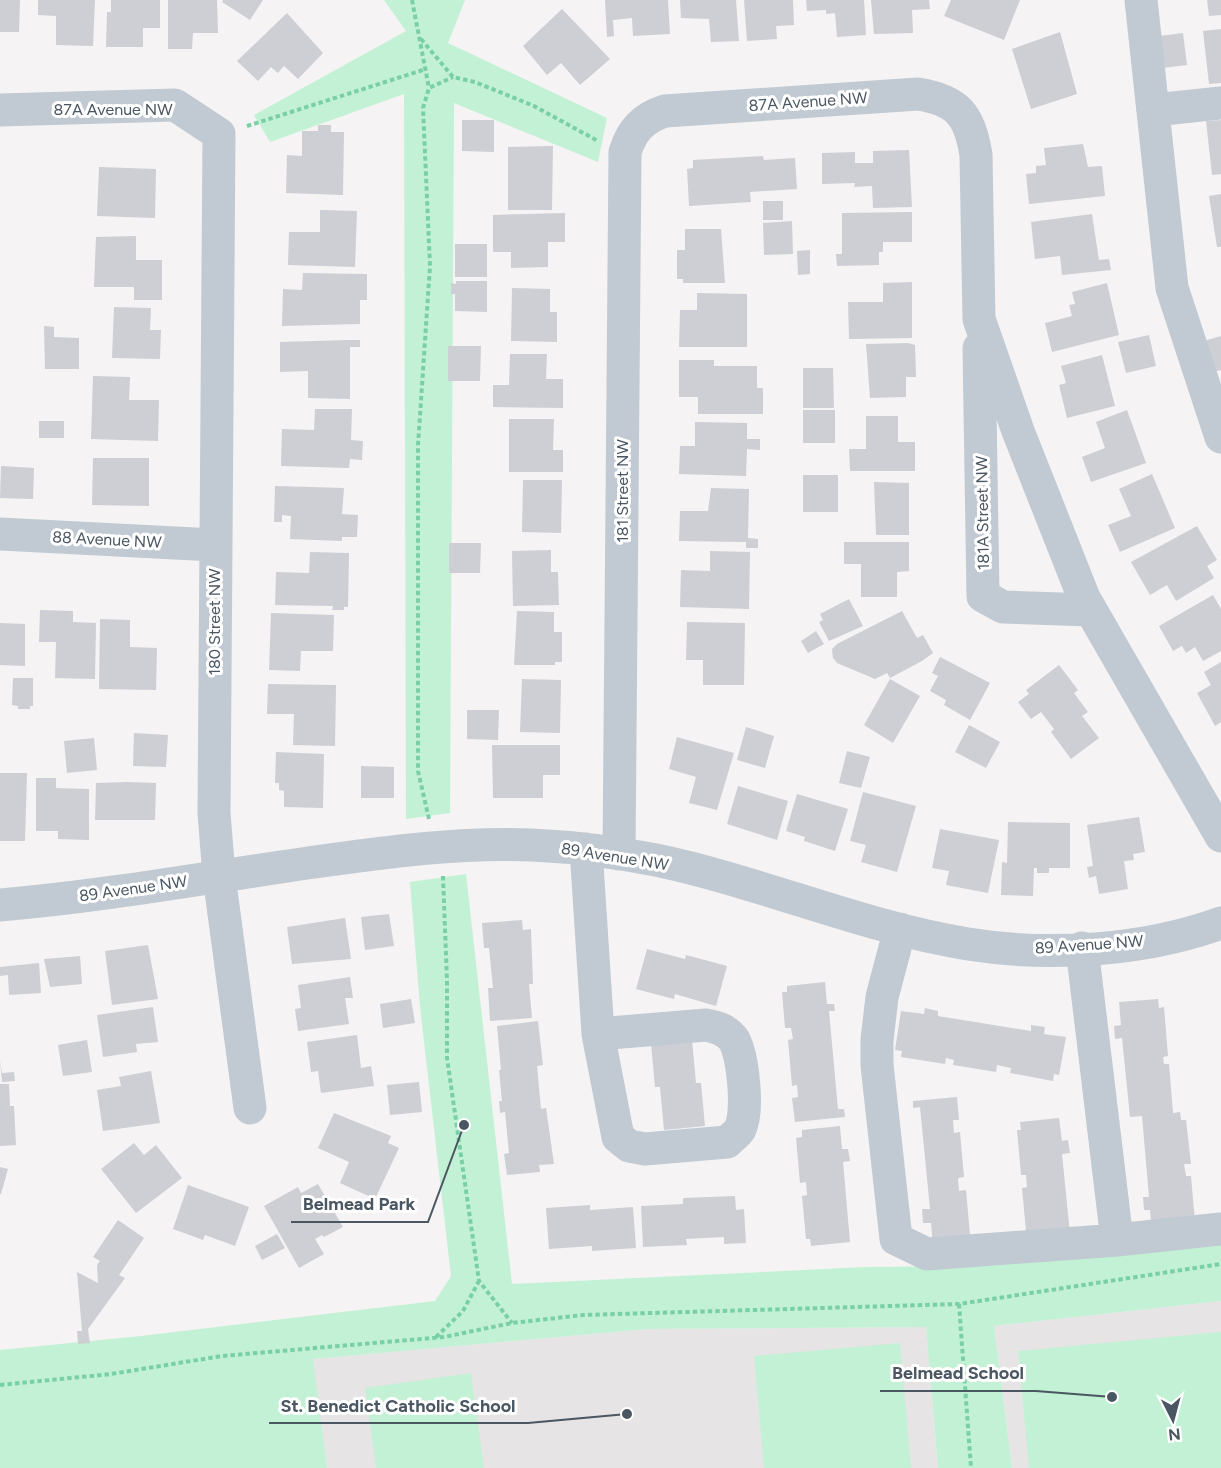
<svg xmlns="http://www.w3.org/2000/svg" width="1221" height="1468" font-family="Figtree,sans-serif">
<rect width="100%" height="100%" fill="#f5f3f3"/>
<path fill="#e6e4e5" d="M1221,1301V1468H1012L994,1326Z
M926,1327L938,1468H327L312,1359L648,1329Z"/>
<path fill="#c3f1d5" d="M384,0H465L448,43L607,118L598,162L454,103L450,813L406,819L404,94L270,142L254,115L406,31Z
M466,874L512,1284L866,1267L986,1266L1221,1242V1301L994,1326L1012,1468H938L926,1327L648,1329L313,1359L327,1468H0V1350L141,1336L435,1301L451,1276L420,1007L410,882Z
M1221,1332V1468H1029L1018,1351Z
M900,1343L911,1468H764L754,1356Z
M471,1373L484,1468H376L365,1388Z"/>
<path fill="#cdcfd5" d="M0,0H20L19,32H0Z
M38,0H95L93,46L56,45V16L38,15Z
M111,0H160V28H143V47H106L107,12H111Z
M168,0H217L218,33H193L192,49H168Z
M223,0H263L250,20L222,2Z
M605,0H668L670,34L633,36L632,18L613,20L614,36L607,37Z
M680,0H736L739,41L711,42L709,19L681,18Z
M744,0H793L794,25L776,26L777,39L747,41Z
M806,0H864L866,35L837,37L835,13L826,14V10L807,11Z
M871,0H929L930,9L912,10L913,33L874,34Z
M951,0H1020L1004,40L944,16Z
M1207,0H1221V15L1209,16Z
M562,9L610,59L580,85L561,63L547,75L523,46Z
M287,13L323,53L298,79L284,66L278,73L271,67L258,81L237,61Z
M1221,29V83L1209,84L1203,31Z
M1060,32L1077,94L1031,109L1012,49Z
M1183,33L1187,65L1155,69L1151,37Z
M462,120H494V152L462,151Z
M1221,120V174L1212,175L1206,121Z
M318,125H331V132H344L343,195L286,193L287,155L302,156V131H318Z
M1083,144L1088,167L1102,166L1105,196L1029,204L1026,174L1036,173V166L1046,165L1044,148Z
M553,146L552,210H508V147Z
M909,150L912,207L873,208L872,186L854,187L855,183L822,184V153L855,152V163H873V151Z
M763,156L764,160L795,158L797,189L750,192L751,202L689,206L687,169L693,168V160Z
M99,167L156,169L155,218L97,216Z
M1221,194V247H1217L1209,196Z
M763,201H783V220H763Z
M320,210L357,211L355,267L288,265L289,232H320Z
M912,212V242H883V252H879V265L837,266L836,254H842V213Z
M565,213V242H548V267L511,268V252H493V215Z
M1092,214L1099,260L1109,259L1111,270L1062,275L1060,256L1035,259L1031,222Z
M792,221L793,254L764,255L763,223Z
M685,229H721L725,283H683V279H677V250H685Z
M136,236V260H162V300H134V287H94L96,237Z
M455,244H487V277H455Z
M810,250V274L798,275L797,251Z
M303,273L367,274V300H360V324L282,326L283,289L302,290Z
M456,281H487V312L455,311V294H451V283L456,284Z
M912,282V338L849,339L848,302H883V283Z
M1107,283L1119,335L1052,352L1045,323L1072,316L1069,305L1075,304L1072,292Z
M512,288L550,289V312H557V342L511,341Z
M697,293L747,294V347H679L680,310H697Z
M114,307L151,308L150,330H161L160,359L112,358Z
M44,326L54,327V337L79,338V369H45Z
M1149,335L1156,366L1126,373L1118,342Z
M1221,336V370L1207,374L1197,343Z
M349,340H360V347H350V399L308,398V371L280,372V342Z
M908,343L915,345L916,377H906V397L870,398L866,344Z
M448,346H481L480,381H448Z
M510,354H547L546,379H563V408L493,407V385H509Z
M1102,355L1115,406L1067,418L1059,385L1066,383L1061,366Z
M679,360H714V366H757V388H763V414H698V397H679Z
M803,368H833L834,408H803Z
M93,376L130,377L129,400H159L158,441L91,439Z
M315,409H352L351,440L363,441L362,460L350,459L349,468L281,466L282,429L314,430Z
M803,410H835V443H803Z
M1127,410L1146,463L1091,482L1082,457L1105,448L1096,422Z
M866,416H898V442H915V471H850L849,449H866Z
M509,419H554L553,450H563V472H509Z
M39,421H64V438H39Z
M695,422L747,423V439H760V450L747,449L746,476L679,474L680,446H695Z
M93,458H149V506L92,505Z
M1,466L34,468L33,499L0,498Z
M1152,474L1175,528L1120,552L1108,525L1131,516L1119,489Z
M803,475H838V512H803Z
M523,480H562L561,533L522,532Z
M874,482L909,483V535H876Z
M275,486L344,488L342,514L358,515L357,537H342V541L290,539L291,516L282,515V522H274Z
M711,488L749,489L748,538L758,539V548H746V542L679,541L680,511H708Z
M1197,526L1217,560L1207,566L1214,578L1176,601L1167,585L1150,595L1131,562Z
M844,542H909V571L897,572V597H861V564H844Z
M449,543H481L480,573H449Z
M551,550V572H558L559,605L513,606L512,551Z
M710,551L750,552L749,609L680,607L681,570L710,571Z
M310,552L349,553L348,607H344V610H332L333,606L275,605L276,572L309,573Z
M1213,595L1221,609V651L1203,661L1195,647L1186,653L1182,646L1173,651L1159,626Z
M849,599L863,626L829,641L819,622L823,620L820,614Z
M40,610L73,611V622L96,623L95,679L55,678L56,642H39Z
M517,611L554,612V632H562V662H555V665H514Z
M902,611L917,638L923,635L933,653L922,661L890,678L887,673L875,679L837,663L833,658L832,649L837,644Z
M271,613L334,615L333,651H301L300,671L269,670Z
M100,619L130,620V647L157,648L156,690L99,689Z
M687,622L745,623L744,685H703V660H686Z
M0,623L25,624V666L0,665Z
M816,631L824,644L808,653L801,641Z
M940,657L990,683L970,720L944,705L946,700L930,691L938,676L932,673Z
M1221,662V722L1215,726L1197,693L1211,685L1204,672Z
M1059,665L1078,690L1074,693L1088,712L1082,716L1099,738L1071,759L1051,732L1054,729L1041,712L1031,719L1018,702L1029,694L1026,690Z
M13,678H33V706H30V709H18V706L12,705Z
M522,679L561,680L560,733L520,732Z
M890,679L920,696L893,743L864,725Z
M268,684L336,685L335,746L293,745L294,714H267Z
M467,710H499L498,740L467,739Z
M969,725L1000,742L986,768L955,752Z
M746,727L774,736L765,768L737,760Z
M134,733L168,735L166,767L133,766Z
M677,737L734,753L717,810L689,803L696,777L669,769Z
M94,738L97,770L67,773L64,741Z
M492,745H560V775H543V798H493Z
M847,751L870,757L861,788L839,783Z
M276,752L324,754L323,808L284,807V791L279,790V783H275Z
M361,766L394,767V798H361Z
M0,773H27L25,841H0Z
M36,778H56V788L89,789V840L58,839V831H36Z
M127,782L156,783L155,820H95L96,783Z
M738,786L788,801L777,840L727,824Z
M863,792L916,806L897,872L861,862L866,845L850,841Z
M797,794L848,809L835,851L804,841L805,837L786,831Z
M1139,817L1145,852L1133,854L1134,860L1124,861L1128,889L1099,894L1096,876L1089,878L1087,867L1093,866L1087,825Z
M1008,822L1070,823V868H1049V873H1037V868H1034L1033,896L1001,895L1002,862L1007,863Z
M940,829L999,840L988,893L946,885L949,871L932,868Z
M389,914L394,946L365,950L361,917Z
M345,918L351,959L292,964L287,927Z
M522,920L523,930L531,929L533,984H529L532,1018L490,1021L488,988H493L489,948H484L482,923Z
M148,945L158,999L112,1005L105,951Z
M647,949L685,959L686,955L727,966L716,1006L675,994L674,999L636,989Z
M80,956L82,984L50,987L44,959Z
M39,963L41,993L9,995L8,975L0,976V967Z
M350,977L353,998H345L349,1024L298,1031L295,1009L301,1008L298,985Z
M825,982L827,1004H834L835,1011H829L838,1109H844L845,1117L795,1122L792,1098L798,1097L797,1085L792,1086L788,1040L793,1039L791,1028H785L782,992H787V986Z
M411,999L415,1023L383,1028L380,1004Z
M1158,999L1159,1008L1164,1007L1168,1056L1163,1057L1164,1064H1169L1173,1113L1180,1112L1181,1120H1186L1191,1164H1184L1186,1176H1191L1195,1222L1152,1232L1150,1210H1144L1143,1197H1149L1142,1116L1130,1117L1122,1038L1115,1039L1114,1026L1121,1025L1119,1002Z
M153,1007L158,1042L136,1044L137,1052L103,1057L97,1015Z
M925,1008L938,1011V1016L1031,1031V1025L1045,1027L1044,1034L1066,1037L1059,1075L1054,1074L1053,1081L1010,1073L1011,1068L997,1065L996,1072L953,1065L954,1060L946,1058L945,1064L901,1057L902,1051L895,1050L901,1011L924,1014Z
M538,1021L543,1065L537,1066L541,1109L546,1108L554,1164L539,1165L540,1172L507,1175L504,1154L509,1153L505,1112L500,1113L499,1101H502L499,1070H501L497,1026Z
M357,1035L361,1068L371,1066L374,1086L321,1093L318,1071L311,1072L307,1042Z
M87,1040L92,1072L63,1076L58,1045Z
M692,1040L696,1083H701L705,1126L664,1130L660,1087H655L651,1043Z
M0,1060L2,1073L14,1072L15,1081L2,1082Z
M151,1071L160,1123L103,1131L97,1090L121,1086L119,1077Z
M419,1082L422,1112L390,1115L387,1085Z
M0,1084H9L10,1106H14L16,1145L0,1146Z
M957,1097L959,1120H953L954,1133L960,1132L964,1177L958,1178L959,1191L966,1190L970,1235L933,1245L931,1223H923L922,1209H930L920,1107L913,1108V1101Z
M334,1113L391,1136L388,1143L399,1148L375,1199L340,1183L349,1162L318,1148Z
M1059,1118L1062,1141L1068,1140L1070,1153L1062,1154L1070,1234L1026,1231L1022,1188L1027,1187L1026,1175H1021L1017,1130H1021L1020,1122Z
M840,1126L842,1149H848L850,1161L843,1162L850,1242L811,1246L810,1239H806L802,1196L807,1195L806,1182L800,1183L796,1138L802,1137V1130Z
M134,1143L144,1155L156,1145L182,1178L136,1213L101,1169Z
M0,1167L8,1169L1,1194H0Z
M318,1184L343,1227L324,1237L322,1235L315,1239L324,1254L299,1268L264,1206L298,1187L301,1193Z
M188,1185L249,1207L235,1246L205,1235L203,1240L173,1229Z
M735,1196L736,1210L744,1209L746,1243L724,1244V1237L686,1239L687,1245L643,1247L641,1206L683,1204V1198Z
M590,1205V1210L633,1207L636,1248L592,1251V1246L549,1249L546,1208Z
M118,1220L144,1238L119,1275L125,1278L88,1329L90,1343L78,1344L77,1331H82L77,1272L98,1283L97,1265L100,1261L93,1257Z
M277,1234L285,1248L262,1260L255,1246Z"/>
<g fill="none" stroke-linecap="round" stroke-linejoin="round">
<path stroke="#7ad0a6" stroke-width="4" stroke-dasharray="4.5 3" stroke-linecap="butt" d="M412,0L429,88
M421,39L453,77L475,82L534,106L598,141
M247,126L426,69
M429,819L418,771V445L430,266L423,108L429,88L453,77
M443,876L447,981V1058L479,1281L512,1323
M959,1304L971,1468
M436,1337L463,1311L479,1281
M0,1385L111,1374L222,1356L444,1337L512,1323L583,1315L959,1304L1221,1264"/>
<path stroke="#c1cad2" stroke-width="33" d="M1141,0L1172,288L1221,437
M0,110L175,105L219,134L214,813L219,876L250,1108
M1154,110L1221,103
M979,348L983,596L1003,607L1091,610
M0,534L214,545
M586,849L598,1034L706,1025C717,1027 727,1030 734,1040C743,1057 749,1111 740,1129C738,1133 731,1138 727,1142L645,1149L629,1146L618,1137L598,1034
M619,854L625,152C632,130 643,118 665,111L918,94C958,100 970,116 976,155L979,319L1018,431L1084,598L1221,836
M0,905C105,896 210,877 315,862C387,852 459,842 532,845C573,847 615,852 656,860C761,882 862,927 968,944C1049,957 1144,951 1221,923
M900,929L882,997L877,1040V1065L896,1239L927,1254L1117,1240L1082,948
M1117,1240L1221,1229"/>
</g>
<g text-anchor="middle" stroke-width="6" stroke-linejoin="round" paint-order="stroke">
<g font-size="16" fill="#4a5661" stroke="#fff">
<text transform="translate(808 101) rotate(-4)" y="6">87A Avenue NW</text>
<text x="113" y="115">87A Avenue NW</text>
<text transform="translate(622 491) rotate(-90)" y="6">181 Street NW</text>
<text transform="translate(982 513) rotate(-91)" y="6">181A Street NW</text>
<text transform="translate(107 539) rotate(3)" y="6">88 Avenue NW</text>
<text transform="translate(214 622) rotate(-90)" y="6">180 Street NW</text>
<text transform="translate(615 856) rotate(9)" y="6">89 Avenue NW</text>
<text transform="translate(133 888) rotate(-8)" y="6">89 Avenue NW</text>
<text transform="translate(1089 944) rotate(-4)" y="6">89 Avenue NW</text>
</g>
</g>
<path fill="none" stroke="#4a5661" stroke-width="2" d="M464 1125L428 1222H291M1112 1397L1036 1391H880M627 1414L528 1423H269"/>
<g fill="#4a5661" stroke="#fff" stroke-width="2">
<circle cx="464" cy="1125" r="6"/>
<circle cx="1112" cy="1397" r="6"/>
<circle cx="627" cy="1414" r="6"/>
</g>
<g font-size="18" text-anchor="middle" font-weight="bold" fill="#4a5661" stroke="#fff" stroke-width="6" stroke-linejoin="round" paint-order="stroke">
<text x="359" y="1210">Belmead Park</text>
<text x="958" y="1379">Belmead School</text>
<text x="398" y="1412">St. Benedict Catholic School</text>
</g>
<g transform="translate(1173 1420) rotate(174)" stroke="#ffffff" stroke-width="4.5" paint-order="stroke">
<path d="M0-4.5L10 22L0 15L-10 22Z" fill="#4a5661"/>
<text y="-9" font-size="16" font-weight="bold" text-anchor="middle" fill="#4a5661">N</text>
</g>
</svg>
